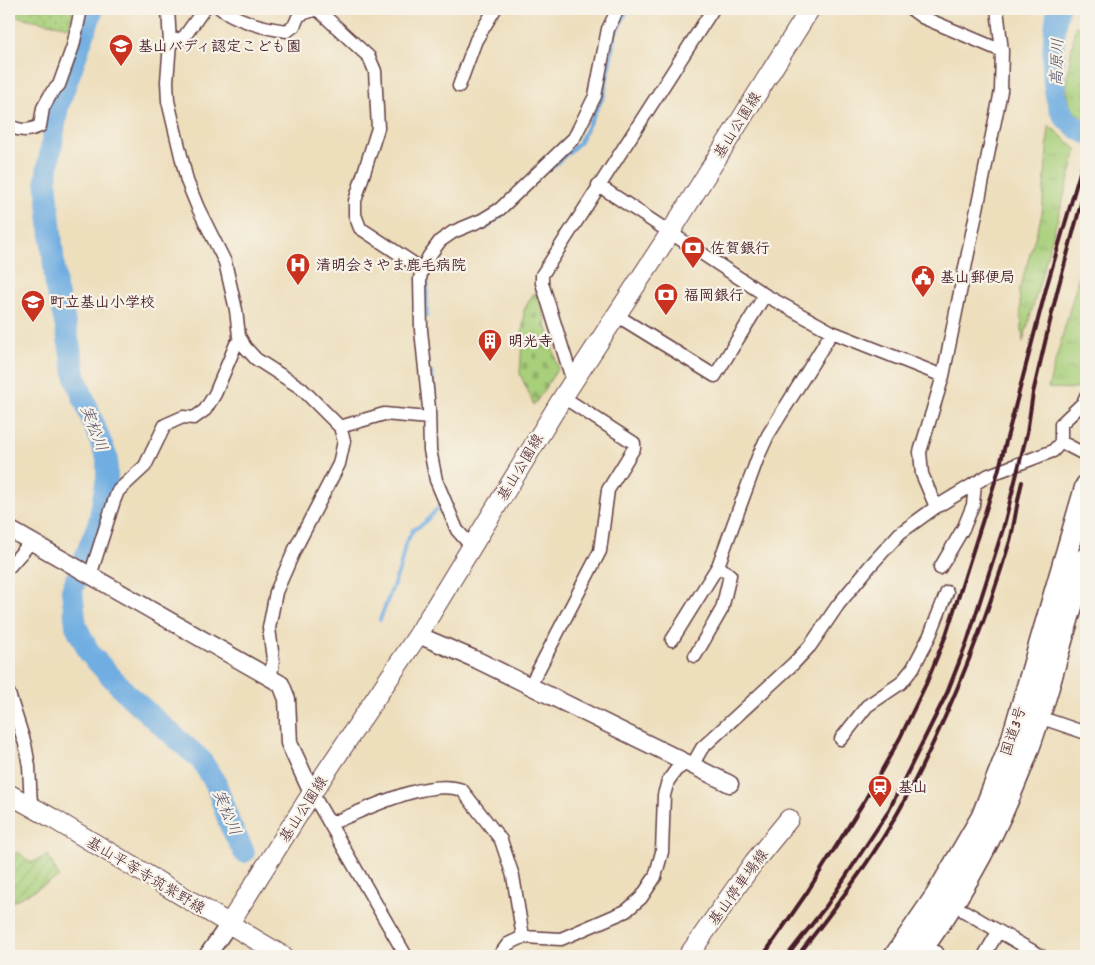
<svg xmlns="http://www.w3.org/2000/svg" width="1095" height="965" font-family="Dekko,'Klee One',sans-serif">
<defs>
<pattern id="grass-tufts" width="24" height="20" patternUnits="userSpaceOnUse" patternTransform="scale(1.25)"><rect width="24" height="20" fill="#a8cf7a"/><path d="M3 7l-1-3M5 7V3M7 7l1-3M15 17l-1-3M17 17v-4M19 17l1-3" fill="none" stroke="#92b16a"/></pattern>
<pattern id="cemetery-stones" width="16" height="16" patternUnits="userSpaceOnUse" patternTransform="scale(1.25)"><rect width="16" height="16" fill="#a8cf7a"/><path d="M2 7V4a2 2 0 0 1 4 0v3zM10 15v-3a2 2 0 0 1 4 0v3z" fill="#92b16a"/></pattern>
<pattern id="park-dots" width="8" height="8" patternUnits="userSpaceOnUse" patternTransform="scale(1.25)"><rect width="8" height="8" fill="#a8cf7a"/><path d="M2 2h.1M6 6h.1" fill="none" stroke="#92b16a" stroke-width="1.8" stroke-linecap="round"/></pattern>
<pattern id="garden-furrows" width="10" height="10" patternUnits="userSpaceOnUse" patternTransform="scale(1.25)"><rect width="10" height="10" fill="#a8cf7a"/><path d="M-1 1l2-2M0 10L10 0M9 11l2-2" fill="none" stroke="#92b16a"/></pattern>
</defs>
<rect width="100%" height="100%" fill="#f7f3e8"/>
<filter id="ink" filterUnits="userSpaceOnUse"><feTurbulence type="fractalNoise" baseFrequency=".02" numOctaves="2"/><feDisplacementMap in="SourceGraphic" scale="10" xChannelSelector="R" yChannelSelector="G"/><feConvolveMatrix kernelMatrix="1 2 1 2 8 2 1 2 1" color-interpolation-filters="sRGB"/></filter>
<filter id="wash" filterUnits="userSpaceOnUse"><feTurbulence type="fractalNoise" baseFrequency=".0096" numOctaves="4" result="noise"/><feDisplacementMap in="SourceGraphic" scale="20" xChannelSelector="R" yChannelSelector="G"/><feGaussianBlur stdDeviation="1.12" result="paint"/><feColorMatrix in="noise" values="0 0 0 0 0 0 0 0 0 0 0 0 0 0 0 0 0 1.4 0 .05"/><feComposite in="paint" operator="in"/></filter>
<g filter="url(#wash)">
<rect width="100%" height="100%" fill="#eddebc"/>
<path fill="url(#grass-tufts)" stroke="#797752" d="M1075,26L1086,31V119L1071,110L1066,85Z
M1049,125L1077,150L1023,342L1019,291L1042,214Z
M1085,254L1086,255V366L1079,389L1048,388Z"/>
<path fill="url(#cemetery-stones)" stroke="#797752" d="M537,291L558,368L534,405L520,374L524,310L534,292Z"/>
<path fill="url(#park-dots)" stroke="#797752" d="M9,9H73L69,27L9,15Z"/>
<path fill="url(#garden-furrows)" stroke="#797752" d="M18,852L31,863L48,855L59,877L10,903L9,900V857Z"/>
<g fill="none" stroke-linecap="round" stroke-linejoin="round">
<path stroke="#6fade1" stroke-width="4" d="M549,170L579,143L604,95L615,34L626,13
M458,236L488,227L504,213
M427,316V283
M432,373L436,411
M380,620L400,568L405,545L413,530L423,524L440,506"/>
<path stroke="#6fade1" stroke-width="22" d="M93,9L58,106L46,179L56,288L64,318L76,379L107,458V478L99,522L72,590L76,626L90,654L130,697L201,760L216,784L230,825L244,852
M1058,9C1053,37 1048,93 1064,116C1070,124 1078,129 1086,133"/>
</g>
</g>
<g filter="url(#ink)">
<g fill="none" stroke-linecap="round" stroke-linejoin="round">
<defs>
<path id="minor" d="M168,9L170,43L167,81L168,101L187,181L198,208L225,262L236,310L239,336L245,347L256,359L301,388L340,427L344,441L339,464L295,549L276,592L269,628L273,659L271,677
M221,9C241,22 263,28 287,31L294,26L299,15L317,9
M317,9L369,57L375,71L378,128L355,201V215L360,228L422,269
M911,9L922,17L1002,51
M170,43L184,37L204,9
M459,86L476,40L495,9
M9,125C20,132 28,131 40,126L43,108L52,92L59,85L73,46L81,9
M598,185L765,295L832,332L943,376
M616,315L715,376L765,295
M573,382L542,283V275L713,9
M1086,396L1083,403L1061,424V442L1086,455
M340,427L384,414L429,418
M936,507L922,474L920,452L943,376L1001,91L1002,51L997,9
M472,547L457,530L436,480L430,450L429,408L421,330L420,279L422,269L429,256L440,241L453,232L482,220L500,209L574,138L595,96L608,29L618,9
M9,567L31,542
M940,568L964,527L973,505L975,483
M90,576L114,501L118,491L145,466L165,425L183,417L194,418L205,410L215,394L236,344L242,341
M672,640L718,566L758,457L768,435L832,332
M695,656L722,609L730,575L718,566
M530,686L600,551L608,490L634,448V443L563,397
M9,694L25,744L29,766L31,806
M1039,717L1086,733
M841,739L867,706L901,683L913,668L930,635L947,592
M693,764L702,748L794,663L810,646L838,605L870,566L900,533L936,507L989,475L1053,451L1061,442
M312,793L406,956
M329,822L337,821C369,808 428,778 462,790L501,840L513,876L523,937
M964,911L1041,956
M499,956L508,944L523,937L561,939L626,911L641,898L655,877L662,852L664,795L668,781L676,770L688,762
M936,956L937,952
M984,956L998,932"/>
<path id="tertiary" d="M9,529L281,684L287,699L289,743L312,793
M418,635L477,660L730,784
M207,956L229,924"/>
<path id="secondary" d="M9,794L52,818L283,956
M229,924L312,793L418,635L563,397L670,233L810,9
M688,956L754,862L789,819"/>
<path id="trunk" d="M895,956L936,896L982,817L1011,743L1086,486
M916,956C960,899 995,834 1021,768C1033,739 1042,708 1051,678C1062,638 1074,598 1086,558"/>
</defs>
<use href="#minor" stroke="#623c41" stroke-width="15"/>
<use href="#tertiary" stroke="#623c41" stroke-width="19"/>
<use href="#secondary" stroke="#623c41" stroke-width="21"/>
<use href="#trunk" stroke="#623c41" stroke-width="24"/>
<use href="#minor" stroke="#fff" stroke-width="12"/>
<use href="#tertiary" stroke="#fff" stroke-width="16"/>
<use href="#secondary" stroke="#fff" stroke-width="19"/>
<use href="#trunk" stroke="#fff" stroke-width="21"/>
<path stroke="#4a1f2b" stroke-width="4" d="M802,950C837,906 874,857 901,807C946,723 982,633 1010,541C1015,522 1017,501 1022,482
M763,956L806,894L865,800L900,738L926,684L946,635L964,579L998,472L1047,285L1086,152
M787,956L827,905L888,812L947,693L967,642L1003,529L1027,433L1033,393L1057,292L1086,185"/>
</g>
</g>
<defs>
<symbol id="school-pin" viewBox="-11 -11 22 30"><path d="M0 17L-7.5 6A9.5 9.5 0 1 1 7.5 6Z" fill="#c8321e" stroke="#f7f3e8"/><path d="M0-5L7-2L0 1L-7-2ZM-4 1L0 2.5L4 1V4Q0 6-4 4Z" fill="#fff"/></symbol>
<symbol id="bank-pin" viewBox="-11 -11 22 30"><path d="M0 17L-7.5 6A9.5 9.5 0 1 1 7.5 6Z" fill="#c8321e" stroke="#f7f3e8"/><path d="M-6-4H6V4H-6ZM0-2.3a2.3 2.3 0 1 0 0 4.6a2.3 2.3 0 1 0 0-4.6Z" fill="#fff"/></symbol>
<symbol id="hospital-pin" viewBox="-11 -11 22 30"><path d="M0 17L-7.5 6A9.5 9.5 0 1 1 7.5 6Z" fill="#c8321e" stroke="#f7f3e8"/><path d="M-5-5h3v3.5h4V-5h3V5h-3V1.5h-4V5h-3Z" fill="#fff"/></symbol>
<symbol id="civic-pin" viewBox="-11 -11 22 30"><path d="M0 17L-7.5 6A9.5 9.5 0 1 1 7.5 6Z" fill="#c8321e" stroke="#f7f3e8"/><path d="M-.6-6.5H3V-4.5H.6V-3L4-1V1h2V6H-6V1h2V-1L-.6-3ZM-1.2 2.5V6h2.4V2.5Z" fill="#fff"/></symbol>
<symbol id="building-pin" viewBox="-11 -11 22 30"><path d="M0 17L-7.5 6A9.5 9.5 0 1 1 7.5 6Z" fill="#c8321e" stroke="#f7f3e8"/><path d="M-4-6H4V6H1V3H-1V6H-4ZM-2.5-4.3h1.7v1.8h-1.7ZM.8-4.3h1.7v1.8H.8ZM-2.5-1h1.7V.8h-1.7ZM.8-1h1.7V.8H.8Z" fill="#fff"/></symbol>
<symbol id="station-pin" viewBox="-11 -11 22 30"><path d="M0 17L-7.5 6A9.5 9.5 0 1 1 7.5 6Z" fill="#c8321e" stroke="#f7f3e8"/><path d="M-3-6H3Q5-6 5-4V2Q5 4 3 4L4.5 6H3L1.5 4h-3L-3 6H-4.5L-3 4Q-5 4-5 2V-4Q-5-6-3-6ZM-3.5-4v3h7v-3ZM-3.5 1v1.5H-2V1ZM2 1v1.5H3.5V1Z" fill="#fff"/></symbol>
</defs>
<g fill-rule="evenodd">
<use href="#school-pin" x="107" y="32" width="28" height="38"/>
<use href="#bank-pin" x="679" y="234" width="28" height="38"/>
<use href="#hospital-pin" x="284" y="251" width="28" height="38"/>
<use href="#civic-pin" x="909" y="263" width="28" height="38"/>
<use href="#bank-pin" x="652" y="281" width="28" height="38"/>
<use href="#school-pin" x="19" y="288" width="28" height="38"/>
<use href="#building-pin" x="476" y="327" width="28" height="38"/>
<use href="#station-pin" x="866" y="773" width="28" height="38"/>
</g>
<g text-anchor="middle" stroke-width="4.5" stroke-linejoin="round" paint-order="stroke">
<g font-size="15" font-weight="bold" fill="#4a1f2b" stroke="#f7f3e8" text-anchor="start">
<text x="138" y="51">基山バディ認定こども園</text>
<text x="710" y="253">佐賀銀行</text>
<text x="316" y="270">清明会きやま鹿毛病院</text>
<text x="940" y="282">基山郵便局</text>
<text x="684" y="300">福岡銀行</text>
<text x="50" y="307">町立基山小学校</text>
<text x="508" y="346">明光寺</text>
<text x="898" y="792">基山</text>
</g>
<g font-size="15" fill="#4a1f2b" stroke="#f7f3e8">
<text transform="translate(737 125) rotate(-58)" y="5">基山公園線</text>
<text transform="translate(520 467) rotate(-59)" y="5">基山公園線</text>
<text transform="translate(1013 731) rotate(-72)" y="5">国道3号</text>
<text transform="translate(303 809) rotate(-57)" y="5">基山公園線</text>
<text transform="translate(146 875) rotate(31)" y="5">基山平等寺筑紫野線</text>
<text transform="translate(738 887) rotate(-54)" y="5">基山停車場線</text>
</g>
<g font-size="16" font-style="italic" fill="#57516b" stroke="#f7f3e8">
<text transform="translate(1056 62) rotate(-88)" y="6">高原川</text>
<text transform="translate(95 428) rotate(69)" y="6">実松川</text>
<text transform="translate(228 812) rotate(67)" y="6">実松川</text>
</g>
</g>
<rect width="1095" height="965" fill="none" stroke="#f7f3e8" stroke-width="30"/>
</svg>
